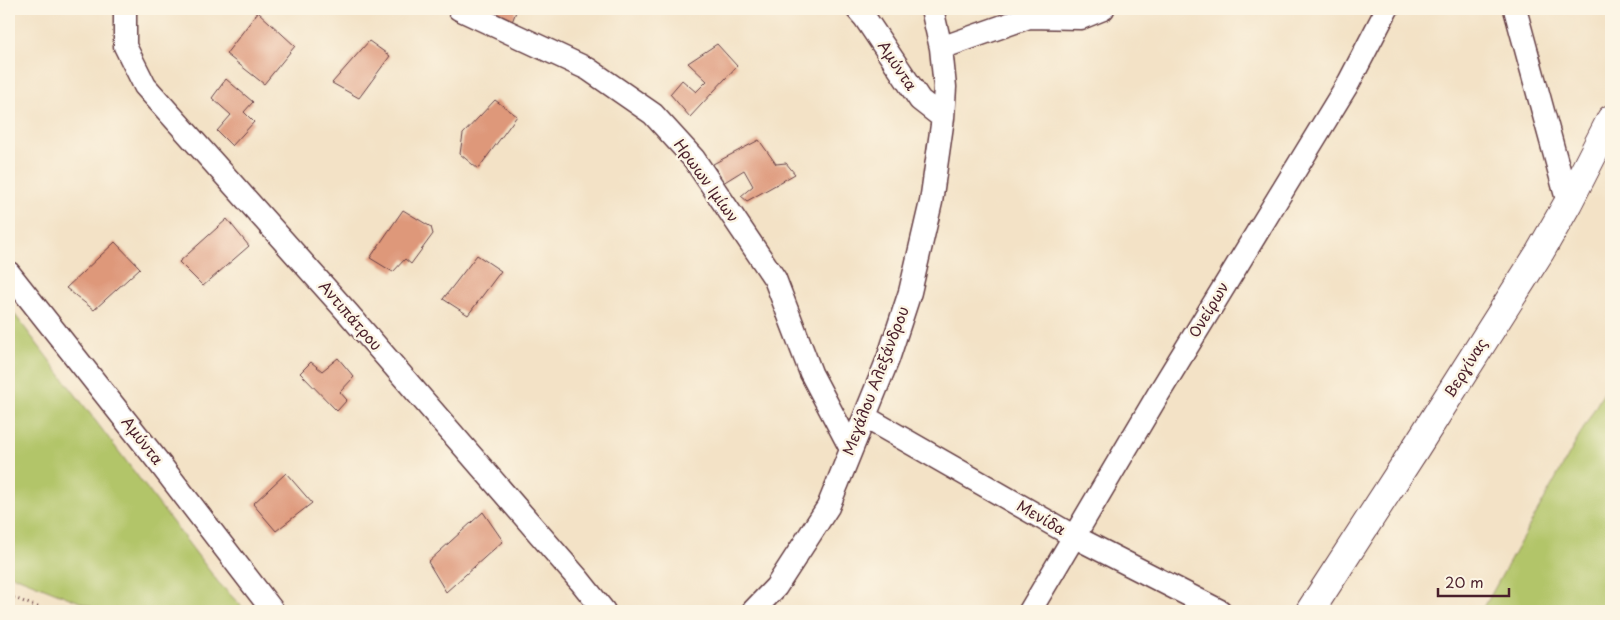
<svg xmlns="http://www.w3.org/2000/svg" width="1620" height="620" font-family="'Playpen Sans',sans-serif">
<rect width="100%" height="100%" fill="#fcf5e5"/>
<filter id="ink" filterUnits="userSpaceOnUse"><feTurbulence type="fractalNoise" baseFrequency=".02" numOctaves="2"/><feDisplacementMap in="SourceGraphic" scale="10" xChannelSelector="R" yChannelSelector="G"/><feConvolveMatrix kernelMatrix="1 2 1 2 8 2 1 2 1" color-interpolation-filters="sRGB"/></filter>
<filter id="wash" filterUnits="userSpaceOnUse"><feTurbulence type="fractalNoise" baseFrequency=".0096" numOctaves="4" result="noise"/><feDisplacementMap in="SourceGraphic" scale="20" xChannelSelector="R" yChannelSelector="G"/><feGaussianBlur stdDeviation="1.12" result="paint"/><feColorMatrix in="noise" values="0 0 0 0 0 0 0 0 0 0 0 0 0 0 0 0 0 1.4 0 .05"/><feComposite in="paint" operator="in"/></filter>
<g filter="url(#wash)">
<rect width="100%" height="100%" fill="#f3e2c6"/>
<path fill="#b2c569" stroke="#7e724a" d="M9,307L218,582L246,611H102L9,574Z
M1611,379V611H1482Z"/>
<g id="blocks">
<path fill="#de987a" d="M9,9H16L9,16Z
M478,9H517L512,22Z
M258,12L295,46L264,84L226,54Z
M369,41L390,56L359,98L332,83Z
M717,44L737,66L690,117L670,94L682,80L696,92L707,81L688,63Z
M226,79L253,102L244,112L254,122L232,146L217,131L231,115L212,98Z
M495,100L517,116L478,169L460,154L463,134Z
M759,140L776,164L786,163L795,174L747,201L741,196L753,186L744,170L723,183L713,164Z
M403,210L431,227L433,234L411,264L405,259L393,272L370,258Z
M227,219L249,246L203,286L179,262Z
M115,242L140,268L94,310L66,288Z
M477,255L501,271L468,315L443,299Z
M338,358L354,377L340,392L347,400L337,411L300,373L311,362L322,371Z
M286,473L312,503L276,531L253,504Z
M483,512L503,541L446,592L428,562Z"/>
</g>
</g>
<g filter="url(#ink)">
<use href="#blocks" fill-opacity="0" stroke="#633c42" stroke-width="1"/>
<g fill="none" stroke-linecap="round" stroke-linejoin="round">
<defs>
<path id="minor" d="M126,9L125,11V46L145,86L347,312L580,581L604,611
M459,9L588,69L653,114L694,159L775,279L811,373L851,449
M857,9L865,18L920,100L943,118
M1515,9L1568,203
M941,48L1029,17L1081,18L1103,9
M9,273L160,464L273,611
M865,417L1075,537L1220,611
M753,611L776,587L828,507L888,359L910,292L931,202L943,118L945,87L941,48L932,9
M1030,611L1159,393L1349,82L1387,9"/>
<path id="tertiary" d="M1310,611L1415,449L1540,252L1568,203L1611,119"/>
</defs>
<use href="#minor" stroke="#633c42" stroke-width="25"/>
<use href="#tertiary" stroke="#633c42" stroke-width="30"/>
<path stroke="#633c42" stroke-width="3" stroke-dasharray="1 4" stroke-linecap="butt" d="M9,596L48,611"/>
<use href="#minor" stroke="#fff" stroke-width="22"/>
<use href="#tertiary" stroke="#fff" stroke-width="28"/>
</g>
</g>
<g text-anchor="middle" stroke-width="5" stroke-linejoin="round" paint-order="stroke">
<g font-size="15" fill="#4a1f2b" stroke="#fcf5e5">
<text transform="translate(897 66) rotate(56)" y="5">Αμύντα</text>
<text transform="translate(706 181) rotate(54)" y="5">Ηρωων Ιμίων</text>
<text transform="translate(1209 310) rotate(-59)" y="5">Ονείρων</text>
<text transform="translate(350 316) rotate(49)" y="5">Αντιπάτρου</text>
<text transform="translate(1466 368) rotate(-58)" y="5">Βεργίνας</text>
<text transform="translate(876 381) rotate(-69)" y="5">Μεγάλου Αλεξάνδρου</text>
<text transform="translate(142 441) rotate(52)" y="5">Αμύντα</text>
<text transform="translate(1041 518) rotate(30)" y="5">Μενίδα</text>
</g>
</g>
<rect width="1620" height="620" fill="none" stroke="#fcf5e5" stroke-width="30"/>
<path d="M1438 588v8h71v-8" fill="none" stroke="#4a1f2b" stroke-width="2.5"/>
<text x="1445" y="588" font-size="15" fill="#4a1f2b" stroke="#fcf5e5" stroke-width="4" paint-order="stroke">20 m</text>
</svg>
